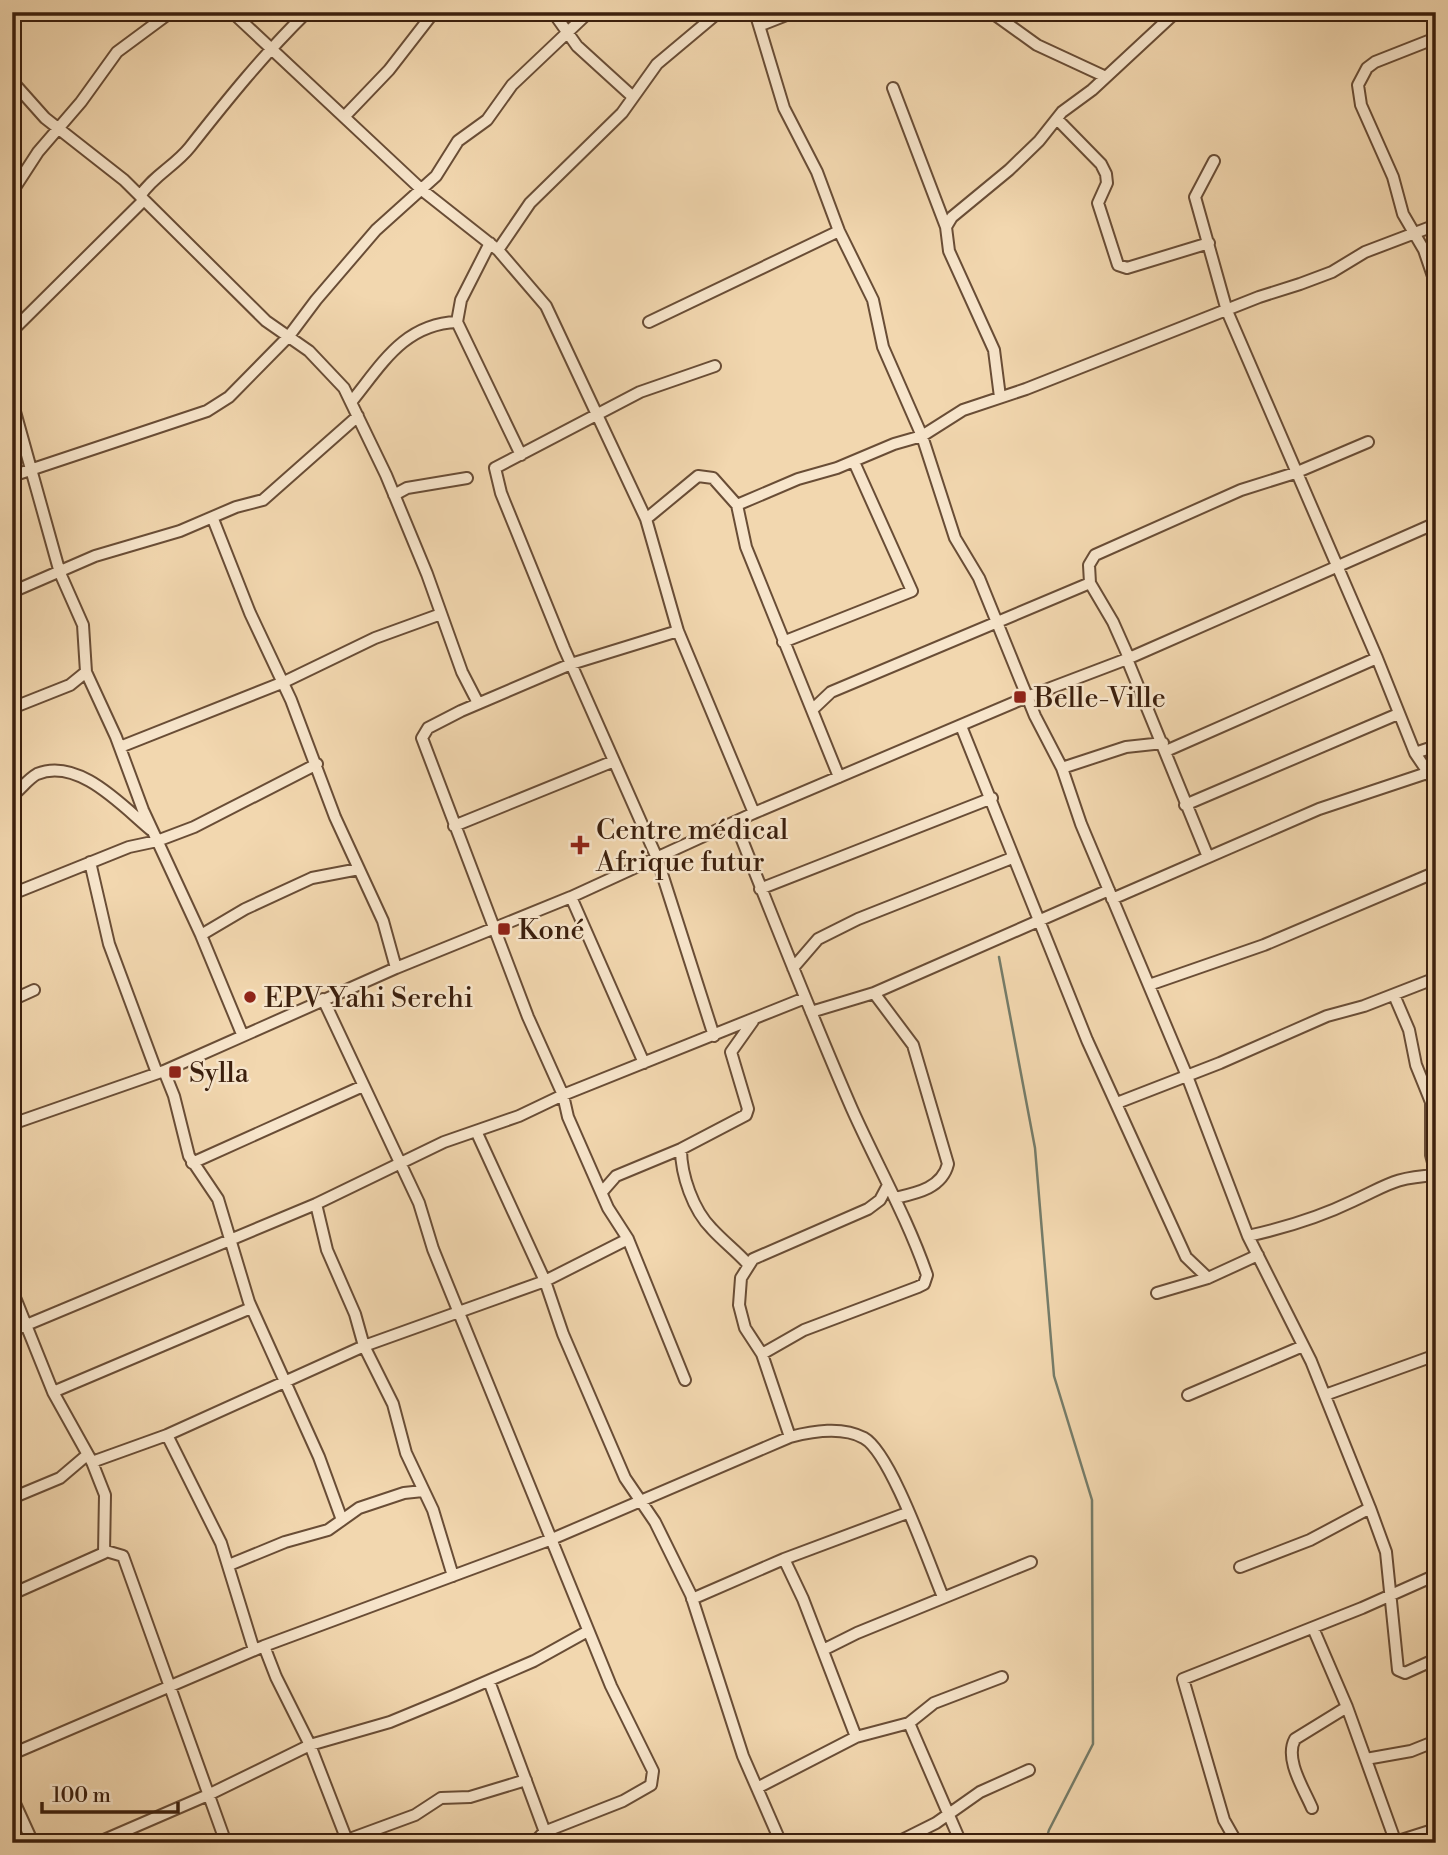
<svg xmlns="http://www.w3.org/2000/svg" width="1448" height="1855" font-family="'Libre Bodoni',serif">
<rect width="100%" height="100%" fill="#f2d7af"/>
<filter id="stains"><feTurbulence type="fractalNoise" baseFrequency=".00286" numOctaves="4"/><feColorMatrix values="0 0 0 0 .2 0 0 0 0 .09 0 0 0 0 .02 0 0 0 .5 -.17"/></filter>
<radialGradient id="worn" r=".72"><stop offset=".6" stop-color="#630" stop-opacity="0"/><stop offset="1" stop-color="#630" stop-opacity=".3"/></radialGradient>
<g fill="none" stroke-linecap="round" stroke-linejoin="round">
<path stroke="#757c69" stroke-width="2.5" d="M999,957L1035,1148L1054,1376L1092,1500L1093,1744L1049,1830L1045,1843"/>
<defs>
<path id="minor" d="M232,12L422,190L498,250L546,306L646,519L678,631L754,813
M553,12L577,46L633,97
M755,12L784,108L817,172L839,231L873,300L883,347L922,436L955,538L979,578L1035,716L1062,768L1081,824L1187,1076L1248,1236L1311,1361L1370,1508L1386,1552L1398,1670L1405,1673L1436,1659
M991,12L1037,45L1106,77
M1432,12L1436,20
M12,17L17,12
M761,25L794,12
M1436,38L1375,62L1367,68L1358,85L1361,105L1393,177L1403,214L1424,250L1436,285
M12,81L45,118L124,180L266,321L309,351L344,388L386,475L427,574L462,672L478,703
M893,88L946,227L949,251L994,350L1000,397
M344,117L389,70L434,12
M1057,119L1101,164L1106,174L1107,183L1098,203L1118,265L1127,268L1209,243
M1214,161L1195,197L1227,311L1377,658L1415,753L1436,784
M12,192L38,152L81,102L117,52L171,12
M140,196C154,175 175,166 190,147C227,100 264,54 307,12
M946,227L952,217L1009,170L1039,141L1062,112L1092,90L1176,12
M490,243L461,300L457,322L521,455
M498,250L530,203L622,113L657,64L719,12
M649,322L839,231
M12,331L144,200
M12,401L60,573L83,625L86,672L116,737L143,810L201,935L242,1034
M352,401C382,364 404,324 457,322
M12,476L207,411L229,397L289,336L316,300L376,230L436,176L458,141L487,120L512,85L589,12
M394,495L407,488L467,478
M737,505L798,479L837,468L894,444L922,436L963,410L1026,389L1259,297L1300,284L1332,272L1365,252L1436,225
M213,519L250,613L291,700L335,817L383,921L396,968
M646,519L698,476L713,478L737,505L746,547L839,777
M12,592L95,556L180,531L236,507L263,500L358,416
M783,642L912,591L854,462
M1129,658L1113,622L1090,583L1089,565L1095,555L1241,490L1295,473L1368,442
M1127,659L1208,857
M12,708L70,685L86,672
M812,710L831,692L1090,583
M961,726L1087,1040L1186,1257L1208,1278
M120,747L284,682L375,638L441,614
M1166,751L1377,658
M1415,753L1436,746
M1062,768L1126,747L1163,743
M12,796C21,789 28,779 37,774C79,757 123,807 151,830
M1185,805L1398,714
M735,822C773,918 811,1015 852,1109C877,1165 907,1217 927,1275L924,1284L918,1287L804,1330L762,1354
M454,826L614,761
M90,862L109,944L157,1073
M760,889L992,798
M12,894L129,847L157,841L194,827L317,764
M571,897L644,1063
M1112,899L1319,809L1427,773
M201,935L245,909L312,878L359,869
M793,968L818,939L858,919L1012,858
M1149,985L1264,945L1436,872
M874,993L913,1045L948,1164C942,1188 917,1193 895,1198
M1394,995L1409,1030L1416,1065L1431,1102V1155L1436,1174
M323,999L419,1203L433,1249L611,1686L653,1771L651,1785L623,1801L544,1832L534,1843
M12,1000L34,990
M811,1012L874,993L1109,890
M714,1036L657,858L564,648L501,493L495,468L640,392L715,366
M164,1071L174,1096L189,1156L218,1199L249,1302L319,1457L342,1520
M1117,1103L1220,1063L1327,1016L1364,1006L1436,978
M12,1124L164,1071L396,968L571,897L754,813L1027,697L1127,659L1436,523
M476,1131L545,1281L563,1334L625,1478L655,1522L691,1595L743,1756L781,1843
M681,1149C681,1175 693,1210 712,1229C723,1241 736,1251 747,1263
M192,1163L363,1086
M602,1192L616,1176L681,1149L746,1115L748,1109L731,1052L753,1021
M316,1204L327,1250L355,1314L364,1346L393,1404L406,1453L433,1510L453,1576
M1248,1236C1284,1228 1320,1217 1353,1201C1390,1184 1393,1178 1436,1175
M628,1239L685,1380
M12,1290L53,1392L92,1462L105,1495L104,1553L12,1594
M1436,1292V1299
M1157,1293L1208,1278L1258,1255
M12,1331L316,1204L444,1142L519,1116L563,1095L805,998
M53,1392L251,1308
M1188,1395L1303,1346
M1325,1395L1436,1355
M167,1435L221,1543L254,1650
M790,1437L762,1354L745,1328L739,1305L741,1278L753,1259L868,1209L880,1200L888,1185
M92,1462L167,1435L364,1346L545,1281L628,1239L608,1208L568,1117L563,1095L528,1017L422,738L428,728L461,711L571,664L678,631
M12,1498L60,1478L87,1455
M106,1551L123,1556L226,1843
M784,1559L803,1599L856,1737
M229,1565L285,1542L328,1530L359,1508L404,1493L423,1491
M1240,1567L1310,1540L1370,1508
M692,1599L784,1559L907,1513
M1313,1628L1347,1707L1396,1843
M264,1646L276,1677L310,1745L348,1843
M823,1650L857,1633L1031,1562
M489,1681L549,1843
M909,1723L961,1843
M12,1754L264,1646L552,1539L790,1437C813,1431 842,1426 864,1438C891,1453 929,1564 943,1597
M1366,1759L1411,1751L1436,1741
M759,1787L856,1737L909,1723L934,1703L1002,1677
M12,1797L33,1843
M1312,1808C1304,1789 1284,1759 1295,1739L1347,1707
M347,1840L415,1815L441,1798L470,1797L526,1780
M97,1843L208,1795L310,1745L390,1722L453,1696L534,1661L588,1631
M896,1843L936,1823L980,1792L1029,1770
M1237,1843L1224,1820L1183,1679L1362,1608L1436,1575
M1392,1843L1436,1829"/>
</defs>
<use href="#minor" stroke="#694d36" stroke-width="14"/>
<use href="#minor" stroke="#f7e5cb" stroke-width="10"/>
</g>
<g fill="#8f2418" stroke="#f7e5cb" stroke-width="2.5">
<rect x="1013" y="690" width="14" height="14" rx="3.5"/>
<path d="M576.5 834.5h7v7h7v7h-7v7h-7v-7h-7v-7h7z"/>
<rect x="497" y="922" width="14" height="14" rx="3.5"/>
<circle cx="250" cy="997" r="7"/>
<rect x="168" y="1065" width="14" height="14" rx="3.5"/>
</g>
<g text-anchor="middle" stroke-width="5" stroke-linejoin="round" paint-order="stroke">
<g font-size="28" fill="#3b1f0d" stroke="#f7e5cb" text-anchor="start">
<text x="1034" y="707">Belle-Ville</text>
<text x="596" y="839">Centre médical<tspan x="596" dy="32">Afrique futur</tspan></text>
<text x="518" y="939">Koné</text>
<text x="264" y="1007">EPV Yahi Serehi</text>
<text x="189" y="1082">Sylla</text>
</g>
</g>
<rect width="1448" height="1855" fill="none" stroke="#f2d7af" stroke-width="42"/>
<rect x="14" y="14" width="1420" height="1827" fill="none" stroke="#3b1f0d" stroke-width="3.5"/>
<rect x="21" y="21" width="1406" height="1813" fill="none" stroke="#3b1f0d" stroke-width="2"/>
<path d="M42 1802v10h136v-10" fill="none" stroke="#3b1f0d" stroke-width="3.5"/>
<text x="52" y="1802" font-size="21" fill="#3b1f0d" stroke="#f7e5cb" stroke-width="5" paint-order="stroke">100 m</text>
<rect width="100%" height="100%" filter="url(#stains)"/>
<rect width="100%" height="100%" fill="url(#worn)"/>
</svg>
